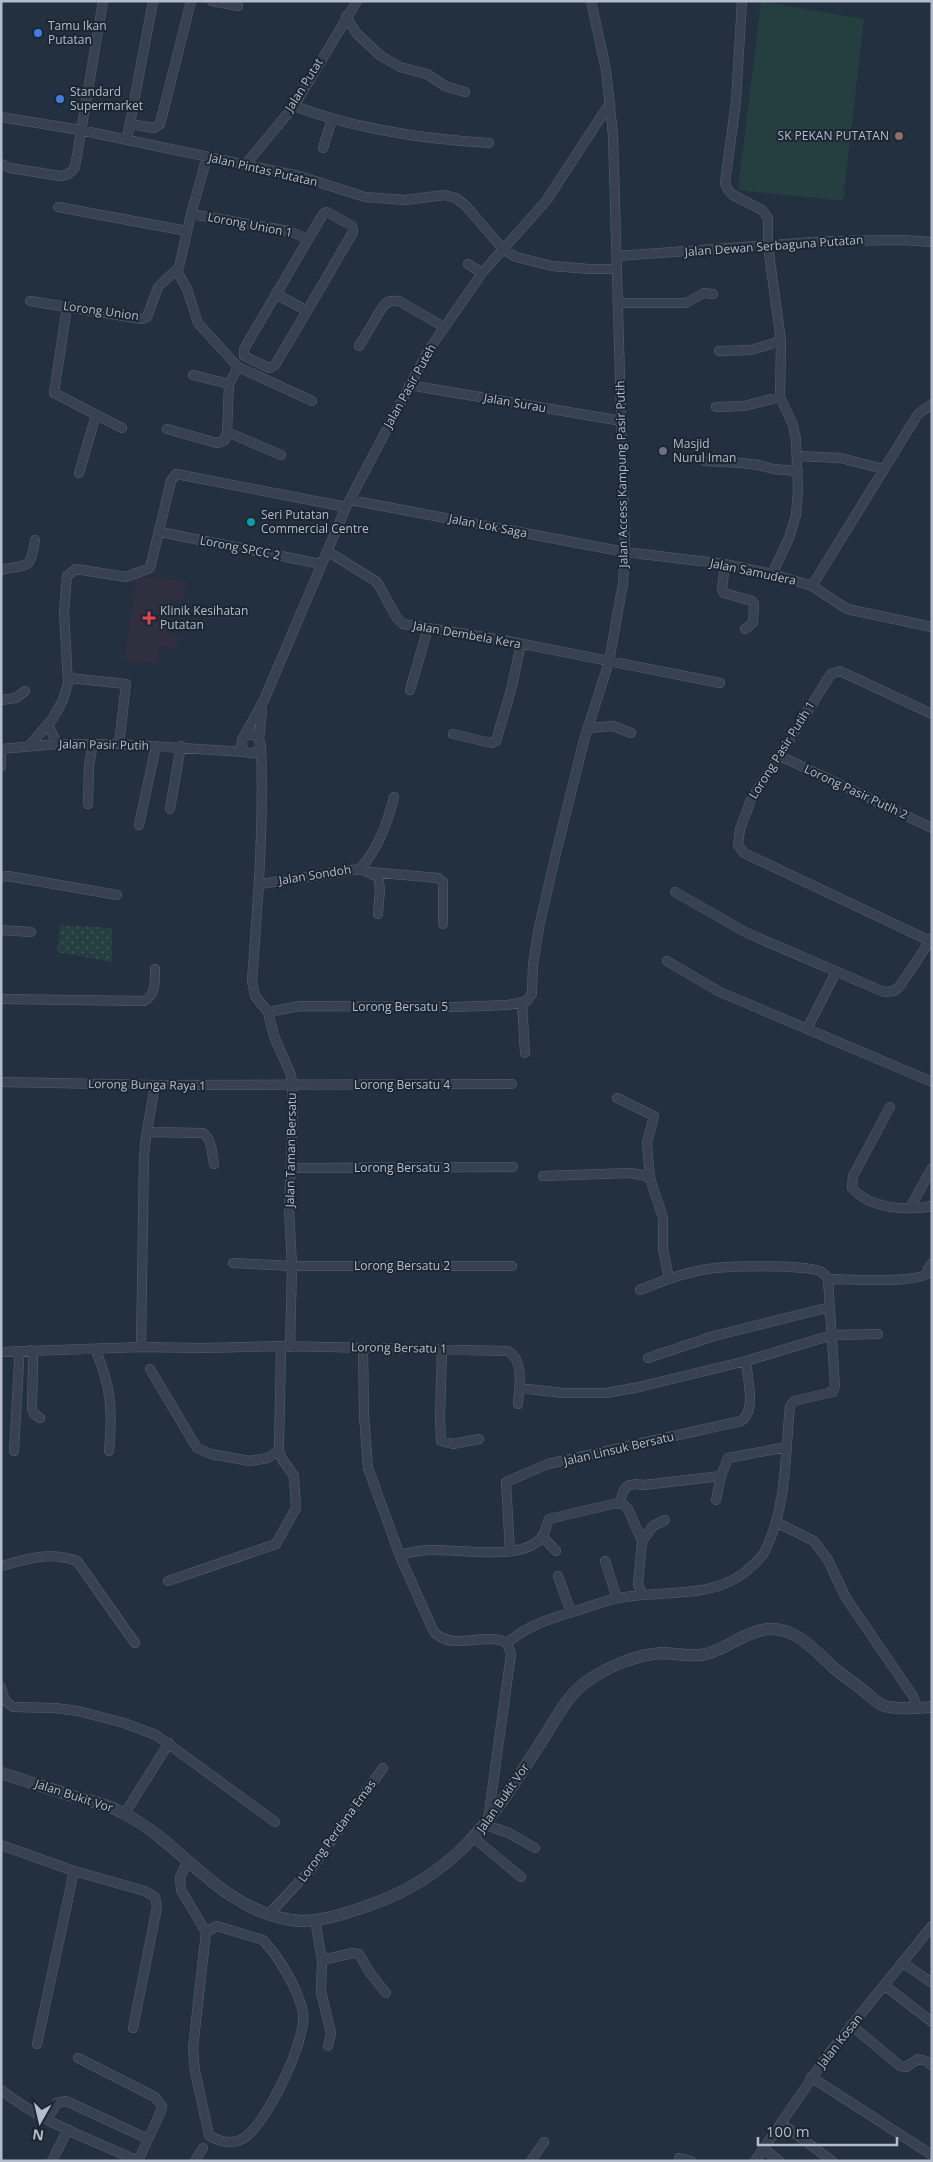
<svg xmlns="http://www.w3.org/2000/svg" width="933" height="2162" font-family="'Open Sans',sans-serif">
<defs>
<pattern id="grass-dots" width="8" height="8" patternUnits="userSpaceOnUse" patternTransform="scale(1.25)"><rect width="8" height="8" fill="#253e40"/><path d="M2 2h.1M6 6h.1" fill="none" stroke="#42585a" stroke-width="1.8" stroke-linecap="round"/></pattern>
</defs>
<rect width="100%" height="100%" fill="#23303f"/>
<path fill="#302f3f" d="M136,575L186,581L184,601L170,600L166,634L179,636L177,649L160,647L157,664L125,661Z"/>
<path fill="url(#grass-dots)" d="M60,925L112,928V962L57,952Z"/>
<path fill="#253e40" d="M761,1L864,19L843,201L738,190Z"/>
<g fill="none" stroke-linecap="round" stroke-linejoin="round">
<defs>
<path id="minor" d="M212,1L238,6
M742,1L736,101L725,183L728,190L733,195L762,210L768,218V246L781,341L780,397L793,425L796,440L798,490L796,515L789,538L772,574
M346,16L357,34L381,56L400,67L427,74L445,86L465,92
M294,106C355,129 423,139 489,143
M1,117L80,130L299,176L365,197L405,200L444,195L456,198L466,206L503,249L516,257L552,266L589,269H617
M130,124L154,128L160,124L191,1
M127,139L153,1
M323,148L332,119
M1,164L10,168L60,176C68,175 71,173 75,167L103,1
M245,165L294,106L357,1
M58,207L187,231
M191,214L289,231L308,239
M617,256L828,241L904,240L932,242
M468,264L482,273
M177,271L187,289L198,323L238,367L312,401
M276,294L307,311L275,365L269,368L244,356V349C270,304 297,259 323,214L327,212L352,226L353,232L307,311
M30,301L142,319L147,317L158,287L179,267L191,214L207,157
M619,303H686L704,293L713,294
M67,307L54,393L122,428
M359,346L382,308C387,301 391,300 399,301L444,327
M719,351L751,350L781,341
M238,367L229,384L227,432L281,455
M193,375L229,384
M409,385L622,421
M716,407L744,406L780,397
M167,429L217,443L225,440L227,432
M797,456L841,458L883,469
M705,461L741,463L759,465L773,469L798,471
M79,473L96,415
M350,500L625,552L725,564L772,574L812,586L847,609L932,627
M160,532L321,564
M327,551L377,582L397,618L403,624L503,640L720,683
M725,564L722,589L724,593L752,601L754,604L753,623L745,629
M1,570C28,563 30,573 35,540
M812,586L918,414L932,404
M69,678L126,684L119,744
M410,690L428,628
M1,700L16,698L25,691
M48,724L57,744
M588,728L613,726L631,733
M453,734L491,743L496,741L511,690L521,644
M245,736L253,734L259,739L261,746C257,753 252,755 245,752L241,746L242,740L264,700L346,507L428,351L482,273L546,201L610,103
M259,739L262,711
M29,746L53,718L63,700L68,683L64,612L67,576L76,569L126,577L150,568L171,481L176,474L346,507
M261,746C264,825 258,902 252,981L255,996L268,1012L274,1036L291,1075L292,1086L293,1109L289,1209L292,1266L290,1347
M1,749L57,744H119L245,752
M1,749V767
M780,756L932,828
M88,804L89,765L93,744
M170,809L181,746
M139,825L156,746
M360,869C379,847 387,824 394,797
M370,872L438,878L443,882V924
M1,877L8,876L117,895
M260,884L360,869L378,877L380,889L378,914
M675,892L747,933L884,992L894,991L899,987L932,938
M1,930L31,932
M930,941L744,853L738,845L740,829L751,800L831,674L840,671L932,714
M667,961L720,992L932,1082
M1,999L144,1001C156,995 155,981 155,969
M522,1002L525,1053
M268,1012L300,1006L455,1007L508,1005L527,1001L532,993L533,965L539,927L557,849L584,740L609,662L623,583L625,552L613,135L606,70L591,1
M807,1029L836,972
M1,1082L155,1085L512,1084
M617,1098L654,1116L647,1143L650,1178L663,1218V1249L669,1278
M890,1107L853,1176L852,1188C871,1209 902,1210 928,1207L932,1205
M147,1132L203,1133C212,1139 212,1154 214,1164
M292,1168L513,1167
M543,1176L630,1173L642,1175L650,1178
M910,1208L932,1168
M233,1263L292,1266H512
M828,1279C845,1279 918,1284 928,1273V1269L932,1263
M141,1347L144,1157L146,1137L155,1085
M363,1348L364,1415L368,1468L402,1561L434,1632C453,1652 485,1631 507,1643L511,1654L488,1820
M95,1349C111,1385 113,1412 109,1451
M442,1349L440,1418L441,1441L453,1444L479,1439
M30,1350L33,1357L32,1409L34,1414L40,1418
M1,1352L141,1347L202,1348L281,1346L508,1351C525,1361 519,1387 518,1404
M648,1358L714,1336L830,1307
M150,1369L197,1448L211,1454L250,1461L268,1458L279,1450
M519,1388L563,1393H606L639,1387L746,1361L832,1335L878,1334
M14,1451L19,1363L18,1351
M716,1500L721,1476L728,1458L787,1447
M620,1504C623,1487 626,1482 644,1485L721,1476
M776,1522L814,1541L828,1560L846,1598L913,1696L917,1708
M542,1536L556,1551
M642,1541L653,1526L665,1520
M510,1551L506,1482L548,1464L741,1421C757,1411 747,1377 746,1361
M400,1554C410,1553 420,1550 430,1550C459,1549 514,1560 537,1542C546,1535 545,1528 549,1519L617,1503L624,1505L628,1509L642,1541L638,1584L642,1595
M605,1561L617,1598
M1,1566C29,1559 48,1551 77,1561L135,1643
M558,1576L571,1612
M168,1581L276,1544L296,1508L294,1476L282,1459L279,1450L281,1346
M507,1643C531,1623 553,1618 582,1609C594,1605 607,1600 619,1598C663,1589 718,1601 753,1565C757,1561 762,1557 765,1551C787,1506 785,1455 790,1406L794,1401L833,1392L835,1386L828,1279C825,1274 822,1271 816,1270C795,1265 724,1265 702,1270C680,1274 660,1282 640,1290
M1,1687L5,1701L13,1707L55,1708L78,1711L124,1723L156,1735L275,1822
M125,1813L169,1743
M486,1825L509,1833L535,1848
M474,1838L521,1877
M1,1845L74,1871L145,1891L155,1897L157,1907L133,2028
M187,1863L180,1877L181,1890L206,1932L193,2048L195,2071L209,2135C218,2142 233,2145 244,2138C267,2123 307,2040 303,2013C299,1990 279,1957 263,1940L217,1926L206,1932
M269,1914L311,1869L383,1768
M315,1920L322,1960L321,1992L331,2033L328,2046
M322,1960L353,1953L359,1954L370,1973L386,1993
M903,1963L932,1983
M884,1985L932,2022
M851,2025L900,2066L906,2067L918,2059L926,2061L932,2066
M37,2044L74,1871
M78,2058L155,2097L162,2106L161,2111L138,2161
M811,2077L932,2155
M1,2090C41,2122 92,2140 138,2161
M47,2119L57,2103L66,2101L148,2139
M781,2123L832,2161
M764,2149L779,2161
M679,2158L691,2161
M52,2161L68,2129
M195,2161L203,2148
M531,2161L544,2142
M755,2161L827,2056L932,1926"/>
<path id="tertiary" d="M1,1773C26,1781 51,1789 76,1797C92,1801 109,1805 123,1813C184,1844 218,1908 291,1920C317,1924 343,1914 367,1906C457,1876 493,1817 541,1742C555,1721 567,1694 589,1680C609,1666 636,1655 661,1653C676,1653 692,1658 706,1654C726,1649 742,1634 762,1630C794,1624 813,1649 833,1667C843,1676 854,1683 864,1691C869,1695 876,1702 882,1705C894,1710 918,1708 932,1707"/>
</defs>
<use href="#minor" stroke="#555f6d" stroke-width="10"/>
<use href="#tertiary" stroke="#555f6d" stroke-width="12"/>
<use href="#minor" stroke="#37414f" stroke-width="9"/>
<use href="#tertiary" stroke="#37414f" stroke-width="11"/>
</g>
<g fill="#3f7fe0" stroke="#1c2633" stroke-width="2">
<circle cx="38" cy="33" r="5"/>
<circle cx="60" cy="99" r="5"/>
</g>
<circle fill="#8d6e63" stroke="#1c2633" stroke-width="2" cx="899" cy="136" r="5"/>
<circle fill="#6b7280" stroke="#1c2633" stroke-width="2" cx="663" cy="451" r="5"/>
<circle fill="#0f9aa8" stroke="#1c2633" stroke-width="2" cx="251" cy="522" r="5"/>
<path fill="#e0444e" stroke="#1c2633" stroke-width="2" d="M146.5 610.5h5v5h5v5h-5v5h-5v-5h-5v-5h5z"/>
<g text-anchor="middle" stroke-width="4" stroke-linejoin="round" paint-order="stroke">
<g font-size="12" fill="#b3bcca" stroke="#1c2633" text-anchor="start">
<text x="48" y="30">Tamu Ikan<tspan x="48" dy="14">Putatan</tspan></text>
<text x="70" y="96">Standard<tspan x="70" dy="14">Supermarket</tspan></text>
<text x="889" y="140" text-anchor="end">SK PEKAN PUTATAN</text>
<text x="673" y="448">Masjid<tspan x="673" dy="14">Nurul Iman</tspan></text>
<text x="261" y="519">Seri Putatan<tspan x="261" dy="14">Commercial Centre</tspan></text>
<text x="160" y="615">Klinik Kesihatan<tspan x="160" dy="14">Putatan</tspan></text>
</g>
<g font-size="12" fill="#b3bcca" stroke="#1c2633">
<text transform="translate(304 85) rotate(-58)" y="4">Jalan Putat</text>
<text transform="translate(263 170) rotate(13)" y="4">Jalan Pintas Putatan</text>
<text transform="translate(250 225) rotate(11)" y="4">Lorong Union 1</text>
<text transform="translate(774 246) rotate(-4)" y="4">Jalan Dewan Serbaguna Putatan</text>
<text transform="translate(101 311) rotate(8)" y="4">Lorong Union</text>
<text transform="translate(410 386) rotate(-61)" y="4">Jalan Pasir Puteh</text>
<text transform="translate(515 403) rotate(10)" y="4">Jalan Surau</text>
<text transform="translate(622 474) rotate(-91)" y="4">Jalan Access Kampung Pasir Putih</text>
<text transform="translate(488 526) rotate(11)" y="4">Jalan Lok Saga</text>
<text transform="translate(240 548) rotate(11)" y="4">Lorong SPCC 2</text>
<text transform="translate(753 572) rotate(12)" y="4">Jalan Samudera</text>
<text transform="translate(467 635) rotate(10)" y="4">Jalan Dembela Kera</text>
<text transform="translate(104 745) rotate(1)" y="4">Jalan Pasir Putih</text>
<text transform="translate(782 750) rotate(-58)" y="4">Lorong Pasir Putih 1</text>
<text transform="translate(856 792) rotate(25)" y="4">Lorong Pasir Putih 2</text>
<text transform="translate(315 875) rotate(-9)" y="4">Jalan Sondoh</text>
<text x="400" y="1011">Lorong Bersatu 5</text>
<text transform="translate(147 1085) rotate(1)" y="4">Lorong Bunga Raya 1</text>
<text x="402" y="1089">Lorong Bersatu 4</text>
<text transform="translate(291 1150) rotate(-89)" y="4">Jalan Taman Bersatu</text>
<text x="402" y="1172">Lorong Bersatu 3</text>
<text x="402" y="1270">Lorong Bersatu 2</text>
<text transform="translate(399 1348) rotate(1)" y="4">Lorong Bersatu 1</text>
<text transform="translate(619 1449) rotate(-13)" y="4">Jalan Linsuk Bersatu</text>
<text transform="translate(74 1796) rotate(18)" y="4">Jalan Bukit Vor</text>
<text transform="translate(503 1798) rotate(-55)" y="4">Jalan Bukit Vor</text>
<text transform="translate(337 1831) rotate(-54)" y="4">Lorong Perdana Emas</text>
<text transform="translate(840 2041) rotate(-52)" y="4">Jalan Kosan</text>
</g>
</g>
<rect width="933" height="2162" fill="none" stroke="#b3bcca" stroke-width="5"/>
<g transform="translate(40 2122) rotate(188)" stroke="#1c2633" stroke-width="4" paint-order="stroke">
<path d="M0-4L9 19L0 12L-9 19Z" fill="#b3bcca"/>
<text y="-8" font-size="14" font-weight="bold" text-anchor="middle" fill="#b3bcca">N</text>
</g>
<path d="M758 2137v8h139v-8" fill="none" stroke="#b3bcca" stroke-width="2.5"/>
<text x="766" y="2137" font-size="15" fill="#b3bcca" stroke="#1c2633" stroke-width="4" paint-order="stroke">100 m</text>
</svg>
